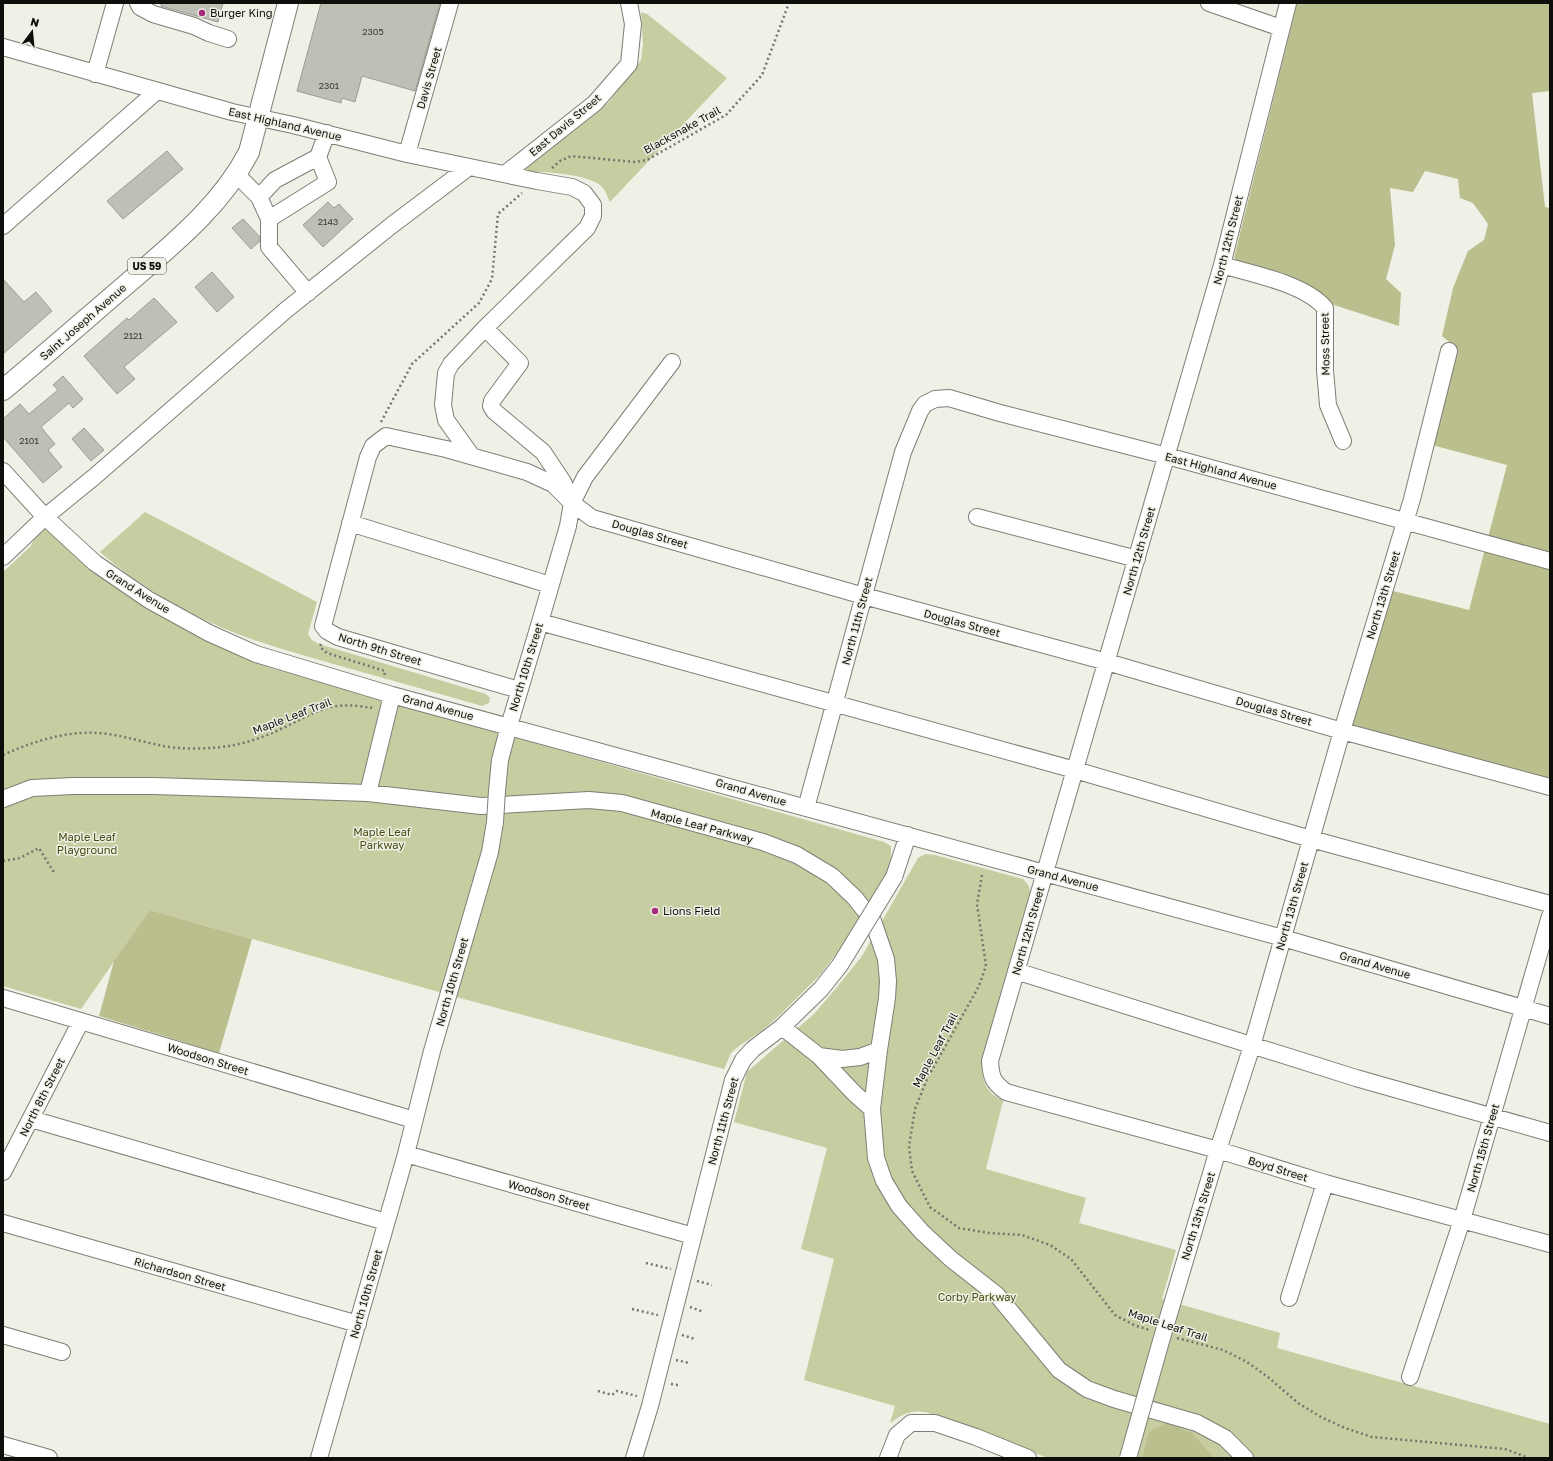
<svg xmlns="http://www.w3.org/2000/svg" width="1553" height="1461" font-family="'Golos Text',sans-serif">
<rect width="100%" height="100%" fill="#eff0e6"/>
<path fill="#c8cda1" d="M641,12L647,14L727,78L610,202C608,198 606,192 603,188C591,173 541,172 522,171L608,103L641,60L643,44Z
M145,512L317,602L308,634L312,640L319,644L486,694L490,698L489,703L482,706C438,693 394,681 351,669C315,658 278,649 243,636C192,617 141,588 100,552Z
M41,530L49,531C66,547 84,564 104,579C155,616 211,644 270,668L884,842L891,846V860L886,874L878,891L853,932L820,975L781,1014L763,1030L739,1046L731,1053L724,1069L460,998L150,910L81,1009L3,986V572L31,546L35,536Z
M925,854L935,855L1023,879L1029,886L1030,893L983,1057C981,1079 983,1090 1003,1101L986,1169L1086,1198L1079,1223L1176,1250L1162,1299L1280,1333L1277,1348L1550,1424V1458H1048L929,1413C912,1409 904,1413 890,1423L895,1406L804,1380L834,1259L801,1249L827,1148L734,1122L747,1072L814,1014L837,987L862,956L918,858Z"/>
<path fill="#babf8d" d="M1297,3H1550V91L1532,93L1545,207L1550,208V783L1354,729L1350,722L1389,590L1469,610L1507,465L1432,445L1455,347L1442,336L1453,288L1468,251L1484,240L1488,224L1473,203L1460,198L1458,179L1425,171L1413,192L1390,188L1395,245L1386,279L1401,293L1399,326L1328,303L1241,263L1234,258Z
M150,910L252,939L219,1053L99,1016L114,961Z
M1167,1423L1192,1433L1214,1458H1142L1149,1432Z"/>
<path fill="#bebfb5" stroke="#9c9d94" d="M161,3H223L218,22L161,6Z
M321,3H440L415,91L362,76L355,102L342,98L341,103L297,91Z
M167,151L183,169L123,219L107,201Z
M328,202L334,208L339,204L353,219L323,247L303,225Z
M243,219L260,237V241L251,249L232,228Z
M212,272L234,297L217,312L195,287Z
M3,279L24,302L36,292L52,311L3,354Z
M154,298L177,322L124,367L135,379L117,394L84,356L127,318L129,320Z
M63,376L83,399L73,408L69,403L41,427L55,444L48,450L62,467L43,483L3,437V419L20,404L29,414L58,390L53,385Z
M84,428L104,450L91,461L72,439Z"/>
<g fill="none" stroke-linecap="round" stroke-linejoin="round">
<defs>
<path id="minor" d="M138,3L140,7L153,14L194,26L209,33L228,39
M1209,3L1281,28
M1288,3L1222,265L990,1061C991,1078 993,1082 1006,1092L1218,1150L1325,1183L1550,1244
M3,47L232,112L293,125L407,154L537,181L572,187L584,193L593,205V216L587,228L485,328L451,364L446,373L443,405L446,420L471,455
M95,74L115,3
M407,154L450,3
M505,174L595,103L629,64L633,24L629,3
M237,175L259,197L269,219V247L308,293
M259,197L275,180L318,157
M269,219L328,182L318,157L327,133
M3,226L157,91
M1222,265C1253,274 1305,284 1325,308V370L1328,405L1343,441
M485,328L520,363L492,401L491,406L494,411L543,452L563,482L568,493
M3,471L45,517L95,563L149,600L209,633L256,654L392,695L1283,938L1550,1016
M977,517L1137,559
M350,523L550,585
M3,557L45,517L94,477L286,310L392,225L469,167
M540,622L1075,770L1311,839L1550,904
M519,690L338,637L327,631L323,626L368,457L373,446L386,436L446,449L527,472L553,484L572,503L592,518L864,596L1107,662L1342,731L1550,787
M497,791L500,760L509,726L540,622L568,526L572,503L585,477L672,362
M368,793L392,695
M3,799L32,788L73,786H154L368,793L481,806L589,800L622,803L763,842L797,855L832,876L855,898L873,921L886,959L888,981L887,998L879,1050L872,1109L876,1158L884,1181L899,1206L922,1232L951,1259L997,1295L1059,1370L1087,1389L1114,1399L1197,1423L1225,1438L1245,1458
M806,808L903,452L920,411L925,404L935,399L949,398L1000,413L1167,456L1550,561
M894,877L908,835
M1016,971L1356,1078L1550,1133
M3,998L414,1120
M782,1027L819,1056L854,1093L872,1109
M819,1056L842,1059L860,1057L879,1050
M31,1119L386,1222
M406,1154L693,1236
M3,1172L81,1021
M3,1223L358,1324
M1289,1298L1325,1183
M3,1335L62,1352
M1161,1341L1218,1150L1252,1046L1342,731L1412,499L1449,351
M1410,1377L1462,1220L1550,916
M3,1445L49,1458
M319,1458L406,1154L432,1051L490,852L495,822
M634,1458L650,1406L733,1080L743,1060L753,1049L782,1027L821,989L840,965
M888,1458L897,1435L911,1423H935L976,1437L1028,1458"/>
<path id="major" d="M3,390C45,355 86,319 128,283C173,244 221,206 249,152L288,3"/>
</defs>
<use href="#minor" stroke="#7d7e75" stroke-width="18"/>
<use href="#major" stroke="#7d7e75" stroke-width="22"/>
<path stroke="#74756e" stroke-width="2.5" stroke-dasharray="2 3" stroke-linecap="butt" d="M552,168L560,161L571,156L635,162L647,160L726,115L762,75L789,3
M381,422L412,364L479,303L492,279L498,214L522,193
M321,644L320,647L327,653L385,671L384,678
M3,755C32,742 64,731 97,733C118,734 138,741 159,745C177,750 211,749 229,746C247,743 264,737 281,729C297,722 313,711 331,707C345,704 360,706 373,708
M3,861L20,858L39,848L53,871L57,869
M982,875L977,904L986,966L979,986L927,1079L915,1109L909,1146L912,1171L930,1207L959,1228L989,1233L1022,1235L1050,1245L1071,1259L1115,1315L1134,1325L1149,1330
M646,1263L671,1269
M697,1281L712,1285
M690,1307L704,1312
M632,1309L658,1315
M682,1335L695,1339
M1177,1338L1223,1350L1247,1362L1268,1377L1298,1403L1321,1417L1345,1428L1372,1437L1505,1449L1529,1458
M676,1360L689,1363
M671,1384L678,1385
M598,1391L612,1395L617,1391L637,1396"/>
<use href="#minor" stroke="#fff" stroke-width="16"/>
<use href="#major" stroke="#fff" stroke-width="20"/>
<defs>
<path id="minor-bridge" d="M495,822L497,791
M840,965L894,877
M1128,1458L1161,1341"/>
</defs>
<use href="#minor-bridge" stroke="#7d7e75" stroke-width="18" stroke-linecap="butt"/>
<use href="#minor-bridge" stroke="#fff" stroke-width="16"/>
</g>
<g fill="#a62a7e" stroke="#eff0e6" stroke-width="1.5">
<circle cx="202" cy="13" r="4"/>
<circle cx="655" cy="911" r="4"/>
</g>
<g text-anchor="middle" stroke-width="3" stroke-linejoin="round" paint-order="stroke">
<g font-size="9" fill="#3a3b36">
<text x="373" y="35">2305</text>
<text x="329" y="89">2301</text>
<text x="328" y="225">2143</text>
<text x="133" y="339">2121</text>
<text x="29" y="444">2101</text>
</g>
<rect fill="#eff0e6" stroke="#52524d" stroke-width="1" x="128" y="258" width="38" height="16" rx="3"/>
<g font-size="10" font-weight="bold" fill="#0e0f0b">
<text x="147" y="270">US 59</text>
</g>
<g font-size="11" fill="#0e0f0b" stroke="#eff0e6" text-anchor="start">
<text x="210" y="17">Burger King</text>
<text x="663" y="915">Lions Field</text>
</g>
<g font-size="11" fill="#0e0f0b" stroke="#eff0e6">
<text transform="translate(429 78) rotate(-74)" y="4">Davis Street</text>
<text transform="translate(285 124) rotate(13)" y="4">East Highland Avenue</text>
<text transform="translate(565 125) rotate(-40)" y="4">East Davis Street</text>
<text transform="translate(682 130) rotate(-29)" y="4">Blacksnake Trail</text>
<text transform="translate(1228 240) rotate(-76)" y="4">North 12th Street</text>
<text transform="translate(83 322) rotate(-41)" y="4">Saint Joseph Avenue</text>
<text transform="translate(1325 344) rotate(-91)" y="4">Moss Street</text>
<text transform="translate(1221 471) rotate(15)" y="4">East Highland Avenue</text>
<text transform="translate(650 534) rotate(16)" y="4">Douglas Street</text>
<text transform="translate(1139 551) rotate(-74)" y="4">North 12th Street</text>
<text transform="translate(138 591) rotate(32)" y="4">Grand Avenue</text>
<text transform="translate(1383 595) rotate(-73)" y="4">North 13th Street</text>
<text transform="translate(857 621) rotate(-75)" y="4">North 11th Street</text>
<text transform="translate(962 623) rotate(15)" y="4">Douglas Street</text>
<text transform="translate(380 649) rotate(17)" y="4">North 9th Street</text>
<text transform="translate(526 667) rotate(-73)" y="4">North 10th Street</text>
<text transform="translate(438 707) rotate(15)" y="4">Grand Avenue</text>
<text transform="translate(1274 711) rotate(16)" y="4">Douglas Street</text>
<text transform="translate(292 716) rotate(-21)" y="4">Maple Leaf Trail</text>
<text transform="translate(751 792) rotate(16)" y="4">Grand Avenue</text>
<text transform="translate(702 826) rotate(15)" y="4">Maple Leaf Parkway</text>
<text transform="translate(1063 878) rotate(15)" y="4">Grand Avenue</text>
<text transform="translate(1292 906) rotate(-74)" y="4">North 13th Street</text>
<text transform="translate(1028 931) rotate(-74)" y="4">North 12th Street</text>
<text transform="translate(1375 965) rotate(16)" y="4">Grand Avenue</text>
<text transform="translate(452 982) rotate(-74)" y="4">North 10th Street</text>
<text transform="translate(935 1050) rotate(-62)" y="4">Maple Leaf Trail</text>
<text transform="translate(208 1059) rotate(17)" y="4">Woodson Street</text>
<text transform="translate(42 1097) rotate(-63)" y="4">North 8th Street</text>
<text transform="translate(723 1121) rotate(-75)" y="4">North 11th Street</text>
<text transform="translate(1483 1148) rotate(-74)" y="4">North 15th Street</text>
<text transform="translate(1278 1169) rotate(17)" y="4">Boyd Street</text>
<text transform="translate(549 1195) rotate(16)" y="4">Woodson Street</text>
<text transform="translate(1198 1216) rotate(-73)" y="4">North 13th Street</text>
<text transform="translate(180 1274) rotate(16)" y="4">Richardson Street</text>
<text transform="translate(366 1294) rotate(-74)" y="4">North 10th Street</text>
<text transform="translate(1168 1325) rotate(18)" y="4">Maple Leaf Trail</text>
</g>
<g font-size="11" fill="#494c12" stroke="#eff0e6">
<text x="382" y="836">Maple Leaf<tspan x="382" dy="13">Parkway</tspan></text>
<text x="87" y="841">Maple Leaf<tspan x="87" dy="13">Playground</tspan></text>
<text x="977" y="1301">Corby Parkway</text>
</g>
</g>
<rect width="1553" height="1461" fill="none" stroke="#0e0f0b" stroke-width="8"/>
<g transform="translate(32 32) rotate(16)" stroke="#eff0e6" stroke-width="3" paint-order="stroke">
<path d="M0-3L7 15L0 10L-7 15Z" fill="#0e0f0b"/>
<text y="-6" font-size="11" font-weight="bold" text-anchor="middle" fill="#0e0f0b">N</text>
</g>
</svg>
